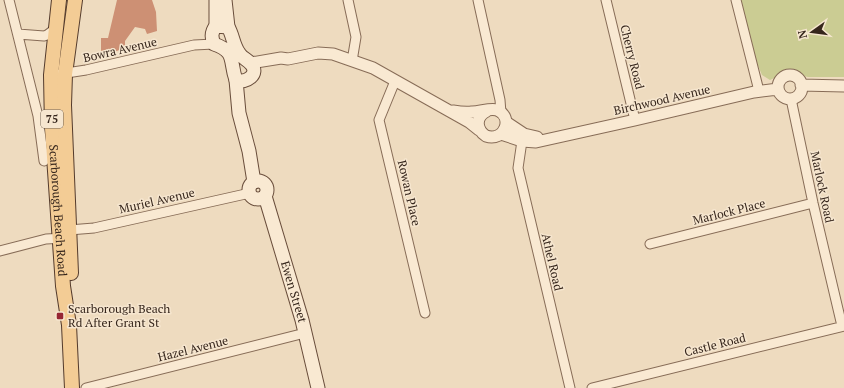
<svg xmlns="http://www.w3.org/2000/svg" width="844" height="388" font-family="'PT Serif',serif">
<rect width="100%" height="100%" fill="#eedbbf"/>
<path fill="#cbcc93" d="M739,0H844V77H808L787,72L770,80L762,75L751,49Z"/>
<path fill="#cd9074" d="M117,0H152L156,12L157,31L147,34L145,29L135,27L125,41V48L114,52H101V38H108Z"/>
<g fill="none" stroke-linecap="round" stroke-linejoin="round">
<defs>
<path id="minor" d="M9,0L38,116L44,161
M348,0L356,37L352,61
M478,0L500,100L501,113
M606,0L635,120
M736,0L759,91
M18,34L44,36L47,35L55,29
M60,74L86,70L194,45L214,44
M395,81L379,120L425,313
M791,99L813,203L842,326
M522,141L518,168L570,388
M69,230L94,228L250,193
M650,244L813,203
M0,251L46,239L65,238
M86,388L305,333
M592,388L844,326"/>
<path id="tertiary" d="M251,63L281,58L288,59L318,53L333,54L373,68L469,122L479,130
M778 87a12 12 0 1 1 24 0a12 12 0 1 1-24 0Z
M801,85L844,86
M453,111C459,112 465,113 472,112C480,112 490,108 497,110C514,117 505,142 486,136C476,129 475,117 487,111
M506,122L524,134L537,137
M501,134L522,141L536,142L635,120L754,92L778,89"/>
<g id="secondary">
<path d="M225,0L228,27"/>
<path d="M216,26L228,27C233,35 233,45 239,53C242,58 248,60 251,64C260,74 246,84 236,80C229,61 237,52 214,44C211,37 211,32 216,26Z"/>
<path d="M216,26V0"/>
<path d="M236,80L239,113L249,151L254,182"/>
<circle cx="258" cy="190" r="9"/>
<path id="s1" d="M265,196L302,320L318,388"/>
</g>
<g id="primary">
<path id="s2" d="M59,0L51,75L52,128L63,286L69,325L72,388"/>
<path d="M71,273L64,105L65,74L75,0"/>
</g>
</defs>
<use href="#minor" stroke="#876c57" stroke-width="11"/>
<use href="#tertiary" stroke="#876c57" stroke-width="13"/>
<use href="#secondary" stroke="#694d3b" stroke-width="15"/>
<use href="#primary" stroke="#543b2c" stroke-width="16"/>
<use href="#minor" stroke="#f9e9d2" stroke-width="9"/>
<use href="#tertiary" stroke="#f9e9d2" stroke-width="11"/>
<use href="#secondary" stroke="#f9e9d2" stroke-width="13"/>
<use href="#primary" stroke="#f3cc95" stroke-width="14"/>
</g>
<rect fill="#972633" stroke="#f6e6cf" stroke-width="1.5" x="56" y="312" width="8" height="8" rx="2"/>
<g text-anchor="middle" stroke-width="3" stroke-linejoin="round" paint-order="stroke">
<rect fill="#f6e6cf" stroke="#706052" stroke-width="1" x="41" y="110" width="22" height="18" rx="3"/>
<g font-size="11" font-weight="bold" fill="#36261c">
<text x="52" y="123">75</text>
</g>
<g font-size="12" fill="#36261c" stroke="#f6e6cf">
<text transform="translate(120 50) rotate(-13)" y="4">Bowra Avenue</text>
<text transform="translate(632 57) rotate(76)" y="4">Cherry Road</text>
<text transform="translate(662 100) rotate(-13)" y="4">Birchwood Avenue</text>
<text transform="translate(822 187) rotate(78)" y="4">Marlock Road</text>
<text transform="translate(409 193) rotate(77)" y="4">Rowan Place</text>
<text transform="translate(157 201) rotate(-13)" y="4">Muriel Avenue</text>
<text dy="4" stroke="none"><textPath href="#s2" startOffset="211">Scarborough Beach Road</textPath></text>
<text transform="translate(729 212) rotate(-14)" y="4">Marlock Place</text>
<text transform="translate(552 262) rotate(77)" y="4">Athel Road</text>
<text dy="4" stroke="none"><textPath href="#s1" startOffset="100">Ewen Street</textPath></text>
<text transform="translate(715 345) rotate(-14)" y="4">Castle Road</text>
<text transform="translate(193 349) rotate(-14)" y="4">Hazel Avenue</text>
</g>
<g font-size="12" fill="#36261c" stroke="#f6e6cf" text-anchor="start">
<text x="68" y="313">Scarborough Beach<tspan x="68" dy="14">Rd After Grant St</tspan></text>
</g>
</g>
<g transform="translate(812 32) rotate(256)" stroke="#f6e6cf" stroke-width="3" paint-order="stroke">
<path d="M0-3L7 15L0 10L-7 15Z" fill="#36261c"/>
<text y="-6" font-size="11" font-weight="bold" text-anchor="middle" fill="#36261c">N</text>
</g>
</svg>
